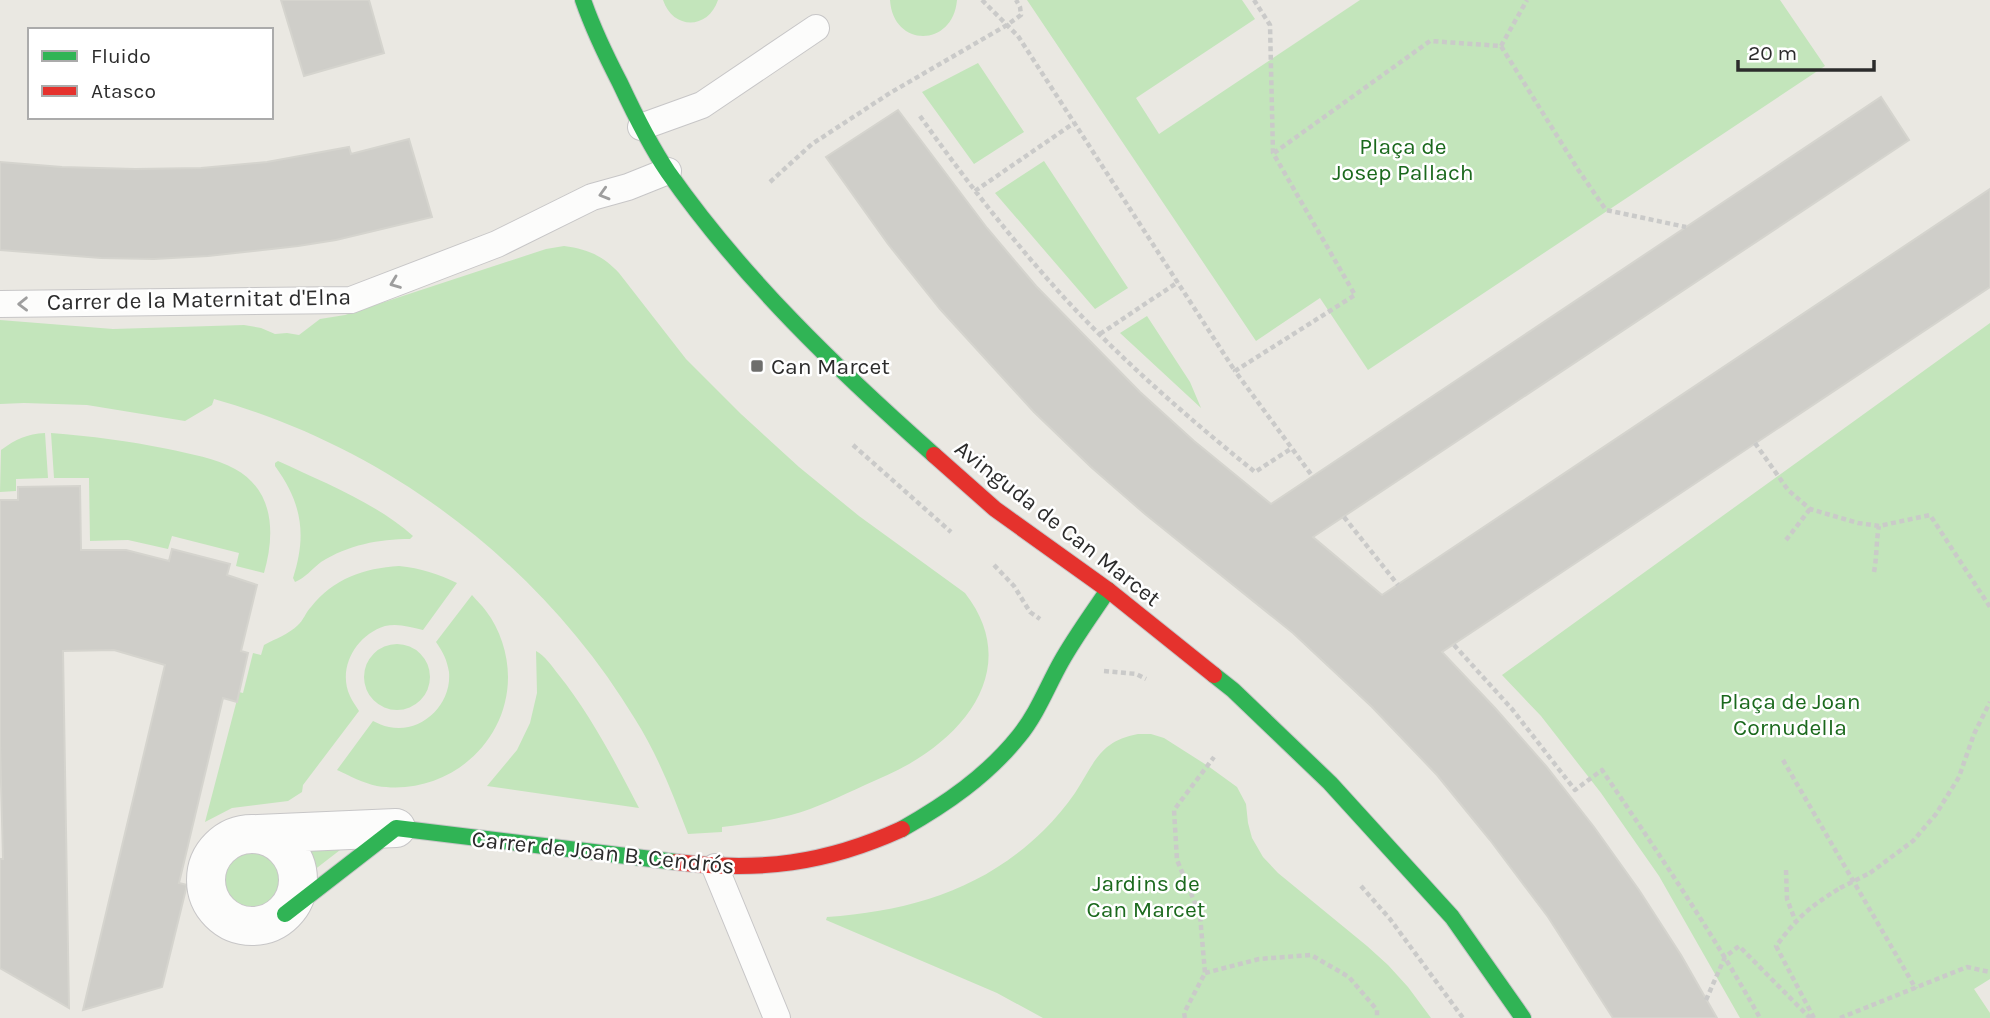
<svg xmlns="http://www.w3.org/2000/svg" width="1990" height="1018" font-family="Karla,sans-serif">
<rect width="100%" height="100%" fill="#eae8e2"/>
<path fill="#c3e5bb" d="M663,0H718C708,30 673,30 663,0Z
M890,0H957C953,48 893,48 890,0Z
M1027,0H1242L1255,19L1136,98L1159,134L1360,0H1780L1825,66L1368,370L1320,298L1256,341Z
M978,63L1024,132L974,164L922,92Z
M1044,161L1128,288L1095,309L995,193Z
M564,246C588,249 603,256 619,273L686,359L741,414L799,467L859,516L965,593C1018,661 974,727 909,764C895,772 880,778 865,785C841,796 817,808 791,815C768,821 746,824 722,827V832L688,834C673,795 658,755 635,719C541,564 388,448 214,399L212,405L185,421L87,405L24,403L0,404V320L113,329L244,325L261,328L275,334L287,333L299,335L320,319L345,315L546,249Z
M1147,316L1190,382L1201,408L1120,333Z
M1990,323V979L1974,989L1990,1013V1018H1740L1659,876L1601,793L1541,716L1502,675Z
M45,433L48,478L16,479V491L0,492L1,450C16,439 27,434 45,433Z
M51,433C91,436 129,441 168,449C190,454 216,458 235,469C275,491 275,535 264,573L236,566L239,553L172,536L168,549L128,540L90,541L89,478H54Z
M278,461C321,481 378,504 413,536L410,539C379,539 348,545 321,562C312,569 305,578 295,582L293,578C307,535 302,503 275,466V463Z
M399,566C421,568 438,574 457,583L423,630C410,627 398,623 385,626C356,635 337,668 350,696C352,701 356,706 359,711L303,785L302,792L288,801L232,808L205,822L239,692L243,693L253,653L261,655L264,645C275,639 289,634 298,625C303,621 306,612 311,607C333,579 364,568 399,566Z
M472,595C476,600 482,605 486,611C500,629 508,654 508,677C508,745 445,797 377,786C363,783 350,776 337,770L373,721C378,723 383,726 389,727C421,734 452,705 449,672C447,660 443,652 436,642Z
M364 677a33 33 0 1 1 66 0a33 33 0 1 1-66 0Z
M536,651C545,656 552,666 558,674C591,715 615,762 639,808L487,786L517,750L530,723L537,693Z
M1138,734H1151L1164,738L1208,766L1237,787L1246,804L1248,823L1252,838L1263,857L1278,873L1367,946L1388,965L1408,987L1431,1018H1043L997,993L826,920L827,917C910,911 983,890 1044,830C1055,819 1066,806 1075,793C1094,764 1099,741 1138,734Z
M353,840L309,874L306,872L304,859L297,846Z
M219 877a32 32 0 1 1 64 0a32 32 0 1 1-64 0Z"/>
<path fill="#cfcec9" stroke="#d5d4ce" stroke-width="2" d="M281,0H369L384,53L304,76Z
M1881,97L1909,140L1313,537L1382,595L1990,189V287L1442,652L1495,708L1546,766L1594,827L1639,890L1681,955L1717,1018H1613L1548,917L1490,840L1437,775L1372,707L1293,633L1145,514L1091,467L1034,412L940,309L888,244L826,157L898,110L987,228L1036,286L1140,392L1194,441L1271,504Z
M409,139L432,217L336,240L298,246L208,256L154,259L101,258L0,250V162L62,167L135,169L201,168L267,162L349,147L351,154Z
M80,486L81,550H126L169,561L172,549L230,564L227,575L257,585L241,651L248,653L237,702L223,698L179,883L187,885L162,987L83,1010L165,665L114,650L63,651L69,1008L0,968V859H3L0,744V500H18V487Z"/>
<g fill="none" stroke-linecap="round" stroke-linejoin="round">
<defs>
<path id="lane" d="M641,127L702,105L816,28
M0,304L351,300L497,244L592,197L628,187L668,171
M715,867L777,1018"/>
<path id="street" d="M206 880a46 46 0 1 1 92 0a46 46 0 1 1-92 0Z
M258,834L396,828"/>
<path id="fast" d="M583,0C593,29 606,56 620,83C634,113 649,144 668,172C743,279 837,369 934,455
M1214,675L1233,690L1330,783L1452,917L1523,1018
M902,829C946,804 987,776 1019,736C1037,714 1047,687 1061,662C1075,637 1092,614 1108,590
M285,914L396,828L676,862"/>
<path id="jam" d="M934,455L995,509L1108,590L1214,675
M676,862C760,872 825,864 902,829"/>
</defs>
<use href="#lane" stroke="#c7c6c7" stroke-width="28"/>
<use href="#street" stroke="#c7c6c7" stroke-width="40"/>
<use href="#fast" stroke="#c7c6c7" stroke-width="18"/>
<use href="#jam" stroke="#c7c6c7" stroke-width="18"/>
<path stroke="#cacac9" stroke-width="4.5" stroke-dasharray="5 3.5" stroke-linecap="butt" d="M982,0L1018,36L1235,371
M1254,0L1270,25L1273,153L1355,295L1235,371L1313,477
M1501,46L1527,0
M920,116C963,177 1009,236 1059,292C1118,357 1187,417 1255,472L1292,448
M1274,153L1430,41L1501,46L1579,171L1606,210L1686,227
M770,182L812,144L890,93L1007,25L1021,15L1020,7L1016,0
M975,191L1074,123
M1100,334L1178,282
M1755,443L1788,490L1810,509L1858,523L1879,526L1930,515L1990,607
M853,445L951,532
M1344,517L1398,585
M1786,540L1810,509
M994,565L1014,586L1030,612L1040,619
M1874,572C1877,557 1876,541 1879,526
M1454,645L1512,709L1575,790L1602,770C1657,851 1712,932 1760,1018
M1104,671L1136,674L1146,679
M1783,760L1916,989
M1786,870L1787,899L1795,920
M1870,873L1913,841L1936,814L1959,777L1974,734L1990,702
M1361,886L1390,919L1463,1018
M1205,973L1259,959L1311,955L1349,977L1377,1010V1018
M1706,1000L1725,957L1739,946L1810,1018
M1185,1018L1184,1013L1205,973L1200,915L1177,860L1174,810L1214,757
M1814,1018L1776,946C1798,917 1809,907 1840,888
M1840,1018L1967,967L1990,972"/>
<use href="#lane" stroke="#fcfcfb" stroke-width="26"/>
<use href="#street" stroke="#fcfcfb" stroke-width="38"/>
<use href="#fast" stroke="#30b455" stroke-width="16"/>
<use href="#jam" stroke="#e5322d" stroke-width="16"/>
<path stroke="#cacac9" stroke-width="4.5" stroke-dasharray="5 3.5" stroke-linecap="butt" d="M1840,888L1870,873"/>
</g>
<defs><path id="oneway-chevron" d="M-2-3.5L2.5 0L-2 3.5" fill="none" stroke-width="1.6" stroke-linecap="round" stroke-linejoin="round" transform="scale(1.75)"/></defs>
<g stroke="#9e9e9e">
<use href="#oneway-chevron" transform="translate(604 194) rotate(164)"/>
<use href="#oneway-chevron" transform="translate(395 283) rotate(159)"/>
<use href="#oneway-chevron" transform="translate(23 304) rotate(179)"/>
</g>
<rect fill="#6e6e6c" stroke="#fff" stroke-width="2.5" x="750" y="359" width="14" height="14" rx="3.5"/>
<g text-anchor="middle" stroke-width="5" stroke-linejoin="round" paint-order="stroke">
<g font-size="23" fill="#1b691d" stroke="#fff">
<text x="1403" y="154">Plaça de<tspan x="1403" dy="26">Josep Pallach</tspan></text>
<text x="1790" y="709">Plaça de Joan<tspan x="1790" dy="26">Cornudella</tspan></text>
<text x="1146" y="891">Jardins de<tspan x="1146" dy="26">Can Marcet</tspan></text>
</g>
<g font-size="23" fill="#2c2c2c" stroke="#fff">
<text transform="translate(199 299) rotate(-1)" y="8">Carrer de la Maternitat d'Elna</text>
<text transform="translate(1058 523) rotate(38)" y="8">Avinguda de Can Marcet</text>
<text transform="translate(603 852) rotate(6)" y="8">Carrer de Joan B. Cendrós</text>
</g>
<g font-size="23" fill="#2c2c2c" stroke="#fff" text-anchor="start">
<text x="771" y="374">Can Marcet</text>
</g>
</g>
<rect x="28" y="28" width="245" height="91" fill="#ffffff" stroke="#ababab" stroke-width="2"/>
<rect x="42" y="51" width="35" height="10" fill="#30b455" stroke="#ababab" stroke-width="2"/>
<text x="91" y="63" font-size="21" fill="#2c2c2c">Fluido</text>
<rect x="42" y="86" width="35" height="10" fill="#e5322d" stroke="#ababab" stroke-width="2"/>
<text x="91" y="98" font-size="21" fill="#2c2c2c">Atasco</text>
<path d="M1738 60v10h136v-10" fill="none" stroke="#2c2c2c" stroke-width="3.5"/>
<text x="1748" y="60" font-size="21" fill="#2c2c2c" stroke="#ffffff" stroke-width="5" paint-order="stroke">20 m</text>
</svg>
